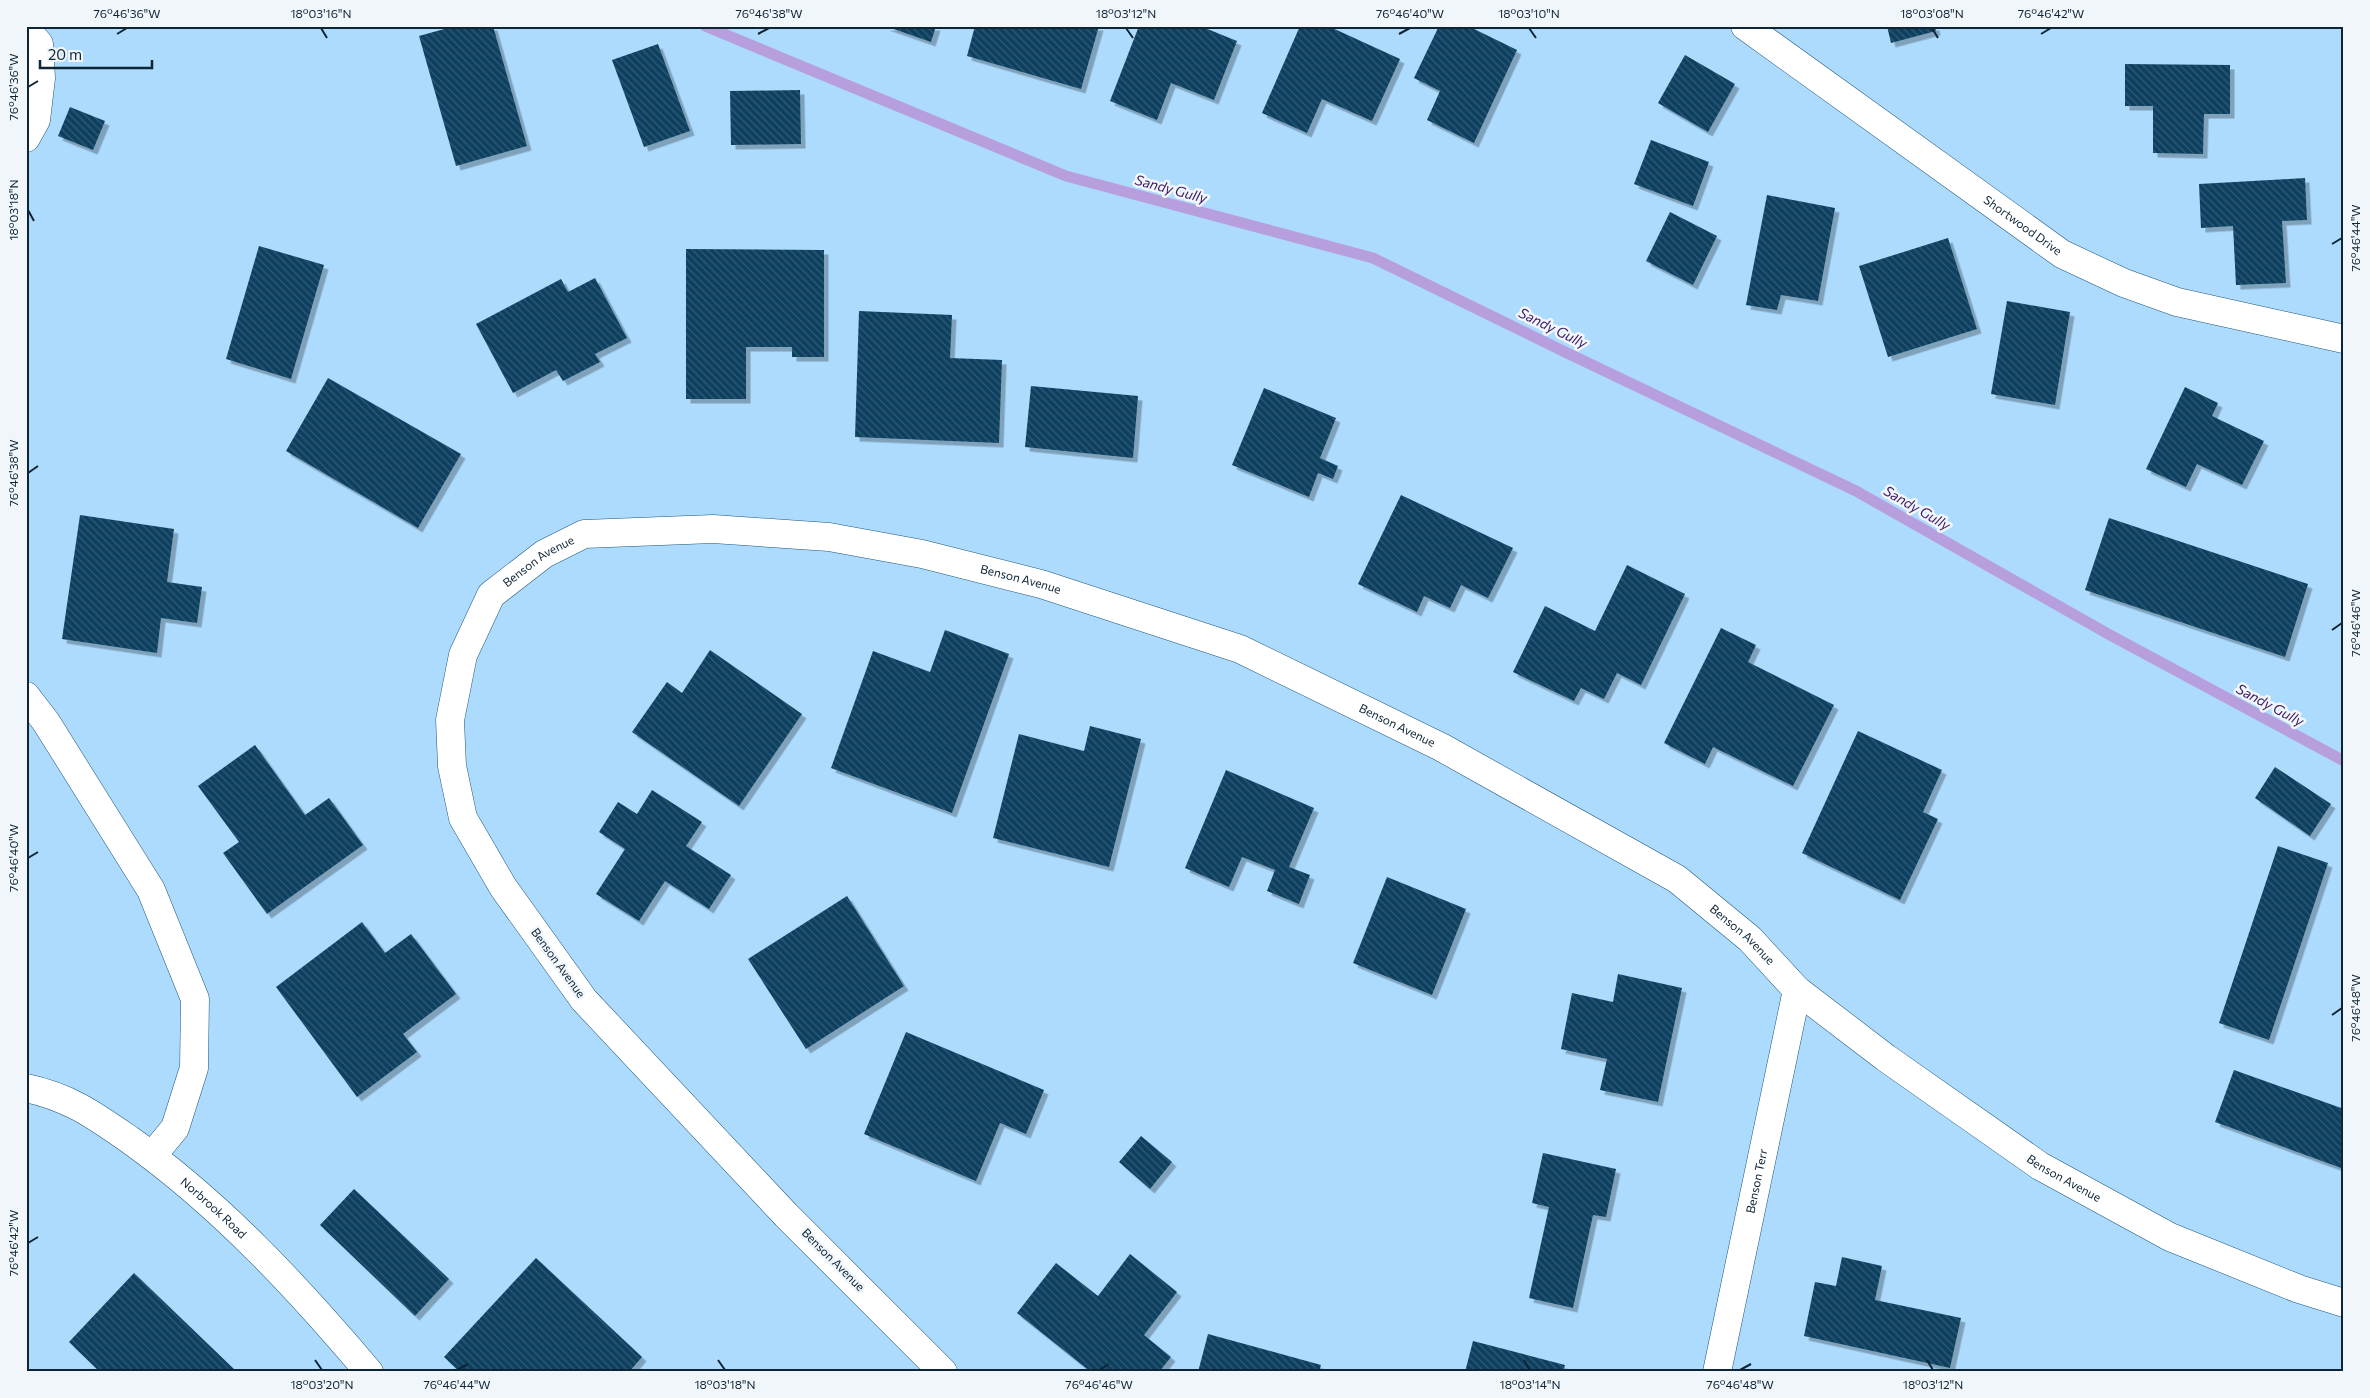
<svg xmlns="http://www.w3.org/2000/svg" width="2370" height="1398" font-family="Commissioner,sans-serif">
<defs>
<pattern id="building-back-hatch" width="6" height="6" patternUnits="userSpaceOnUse" patternTransform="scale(1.25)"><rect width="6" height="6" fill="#0f4160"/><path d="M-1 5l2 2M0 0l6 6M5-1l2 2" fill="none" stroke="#315a74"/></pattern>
<filter id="shadow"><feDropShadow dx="4.5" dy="4.5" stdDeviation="0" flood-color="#0004"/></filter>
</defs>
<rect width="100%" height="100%" fill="#addbfe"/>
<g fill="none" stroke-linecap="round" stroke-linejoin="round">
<path stroke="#b79fde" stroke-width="11" d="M705,26L1066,176L1373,258L1565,352L1856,491L2110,635L2344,761"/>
</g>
<path fill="url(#building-back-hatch)" filter="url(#shadow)" d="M455,26H493L527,146L456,166L419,36Z
M885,26H936L931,42Z
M975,26H1099L1081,89L967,56Z
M1139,26H1200L1237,41L1214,100L1171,83L1157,120L1110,101Z
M1300,26H1328L1400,59L1372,121L1322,99L1307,133L1262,113Z
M1439,26H1468L1517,50L1474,143L1427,120L1440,91L1414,78Z
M1887,26H1935L1936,31L1891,43Z
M658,44L690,131L644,147L612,60Z
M1685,55L1735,84L1708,132L1658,103Z
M2125,64L2230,65V114H2204L2203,154L2153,153V106H2125Z
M800,90L801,144L731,145L730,91Z
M70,107L105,121L93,150L58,136Z
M1651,140L1709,162L1693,206L1634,184Z
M2305,178L2307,220L2282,221L2286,283L2236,285L2233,226L2201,228L2199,184Z
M1767,195L1835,208L1818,301L1781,295L1777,310L1746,305Z
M1670,212L1717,236L1693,285L1646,261Z
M1948,238L1977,329L1888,357L1859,266Z
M259,246L324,265L291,379L226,359Z
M686,249L824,250V357H792V347H746V399H686Z
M595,278L627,338L595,354L600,362L563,381L556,370L513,393L476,324L561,279L568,292Z
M2007,301L2070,312L2055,405L1991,394Z
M859,311L952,315L950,358L1002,360L999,443L855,437Z
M328,378L461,454L418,528L286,451Z
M1031,386L1138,396L1133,458L1025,447Z
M2185,387L2218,403L2212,416L2264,441L2242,485L2197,464L2186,487L2146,469Z
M1264,388L1336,418L1320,458L1338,466L1333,479L1318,473L1309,497L1232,465Z
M1401,495L1513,548L1488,598L1461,585L1450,608L1424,596L1417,612L1358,584Z
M80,515L174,529L167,582L202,587L197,623L161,618L157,653L62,639Z
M2109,518L2308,584L2285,657L2085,590Z
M1627,565L1685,594L1641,685L1617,673L1604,699L1581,688L1574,701L1513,672L1545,606L1595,631Z
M1721,628L1756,645L1748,662L1834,705L1793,786L1713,747L1705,764L1664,743Z
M945,630L1009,654L952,813L831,768L873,651L930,672Z
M710,650L802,714L739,806L632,732L667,682L682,693Z
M1090,726L1141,739L1109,867L993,838L1019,734L1084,751Z
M1858,731L1942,770L1923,812L1938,819L1900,900L1802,853Z
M255,745L305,815L329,798L363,845L267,914L223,853L239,842L198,786Z
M2275,767L2331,804L2310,836L2255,798Z
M1226,770L1314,808L1289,867L1310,875L1299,904L1267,891L1275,870L1242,857L1229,887L1185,868Z
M652,790L702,822L686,846L731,875L709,909L665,881L639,921L596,894L625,849L599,832L618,802L637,814Z
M2278,846L2328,863L2269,1040L2219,1023Z
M1387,877L1466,909L1432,995L1353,963Z
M847,896L904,986L806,1049L748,959Z
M362,922L385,953L411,934L456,994L403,1034L417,1052L357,1097L276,987Z
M1618,974L1682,988L1658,1102L1600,1090L1607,1059L1561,1049L1572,993L1613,1002Z
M906,1032L1044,1090L1026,1134L1000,1123L976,1181L864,1134Z
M2234,1070L2344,1109V1169L2215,1122Z
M1141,1136L1172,1162L1150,1189L1119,1162Z
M1543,1153L1616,1169L1606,1217L1593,1215L1573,1308L1529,1298L1549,1207L1532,1203Z
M354,1189L449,1279L415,1316L320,1225Z
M1130,1254L1177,1292L1144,1335L1171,1357L1159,1372H1091L1017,1313L1056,1263L1098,1296Z
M1842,1257L1882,1266L1875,1300L1961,1318L1950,1368L1804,1336L1815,1282L1836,1286Z
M536,1258L642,1357L629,1372H460L444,1357Z
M134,1273L237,1372H100L69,1342Z
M1208,1334L1321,1365L1319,1372H1198Z
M1473,1341L1565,1365L1563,1372H1465Z"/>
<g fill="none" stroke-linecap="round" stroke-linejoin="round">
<defs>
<g id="street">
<path id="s1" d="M1745,26L2062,254L2124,283L2177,302L2344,339"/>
<path d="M26,29L39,44L41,78L36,120L26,138"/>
<path d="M26,696L46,722L151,890L195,999L194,1068L175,1128L152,1156"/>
<path id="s2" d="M26,1088C69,1097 94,1115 130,1140C221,1205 297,1287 369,1372"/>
<path id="s3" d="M943,1372L786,1215L584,1000L503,887L463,818L452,766L450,720L463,655L491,595L544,554L584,534L713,529L829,537L922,554L1041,584L1240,649L1441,747L1677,879L1750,939L1797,990L1886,1058L2040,1166L2170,1237L2299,1289L2344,1303"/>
<path id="s4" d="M1717,1372L1797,990"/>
</g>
</defs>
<use href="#street" stroke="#1e577c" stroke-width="29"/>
<use href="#street" stroke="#fff" stroke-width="28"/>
</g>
<path fill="none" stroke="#0e2535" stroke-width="2" d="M321,28L327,38M1126,28L1133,38M1529,28L1536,38M1932,28L1938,38M117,34L127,28M758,34L769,28M1399,34L1410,28M2041,34L2051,28M28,87L38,81M28,210L34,221M2332,244L2342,238M28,473L38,466M2332,630L2342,623M28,858L38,852M2332,1015L2342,1008M28,1243L38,1237M315,1360L322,1370M718,1360L725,1370M1524,1360L1530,1370M1927,1360L1933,1370M457,1370L468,1364M1099,1370L1109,1364M1740,1370L1751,1364"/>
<g text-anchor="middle" stroke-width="5" stroke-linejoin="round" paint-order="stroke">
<g font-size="12" fill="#0e2535" stroke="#f1f6fb">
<text dy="4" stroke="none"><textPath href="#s1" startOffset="342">Shortwood Drive</textPath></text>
<text dy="4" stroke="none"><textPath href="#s3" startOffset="1026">Benson Avenue</textPath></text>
<text dy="4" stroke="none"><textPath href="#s3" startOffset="1521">Benson Avenue</textPath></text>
<text dy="4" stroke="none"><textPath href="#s3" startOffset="1926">Benson Avenue</textPath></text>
<text dy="4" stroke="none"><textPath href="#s3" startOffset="2331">Benson Avenue</textPath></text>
<text transform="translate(558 963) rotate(54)" y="4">Benson Avenue</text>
<text dy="4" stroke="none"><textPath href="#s3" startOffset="2736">Benson Avenue</textPath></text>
<text dy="4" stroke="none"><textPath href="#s4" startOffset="195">Benson Terr</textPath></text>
<text dy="4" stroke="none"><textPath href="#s2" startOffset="225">Norbrook Road</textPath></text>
<text transform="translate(833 1260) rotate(45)" y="4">Benson Avenue</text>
</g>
<g font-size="14" font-style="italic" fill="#3b1862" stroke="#f1f6fb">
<text transform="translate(1171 189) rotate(15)" y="5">Sandy Gully</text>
<text transform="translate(1553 328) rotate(26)" y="5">Sandy Gully</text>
<text transform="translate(1917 508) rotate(30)" y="5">Sandy Gully</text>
<text transform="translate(2270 705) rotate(28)" y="5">Sandy Gully</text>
</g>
</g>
<rect width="2370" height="1398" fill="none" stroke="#f1f6fb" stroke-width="55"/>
<path d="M40 60v8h112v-8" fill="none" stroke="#0e2535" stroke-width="2.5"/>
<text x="48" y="60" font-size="15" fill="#0e2535" stroke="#f1f6fb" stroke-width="4" paint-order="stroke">20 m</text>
<rect x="28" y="28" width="2314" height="1342" fill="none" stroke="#0e2535" stroke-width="2"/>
<g font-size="12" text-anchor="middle" fill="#0e2535">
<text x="127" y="18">76°46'36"W</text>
<text x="321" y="18">18°03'16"N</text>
<text x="769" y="18">76°46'38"W</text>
<text x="1126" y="18">18°03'12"N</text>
<text x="1410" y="18">76°46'40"W</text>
<text x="1529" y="18">18°03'10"N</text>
<text x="1932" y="18">18°03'08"N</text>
<text x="2051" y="18">76°46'42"W</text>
<text transform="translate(14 87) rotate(-90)" y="4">76°46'36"W</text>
<text transform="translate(14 210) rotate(-90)" y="4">18°03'18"N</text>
<text transform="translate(2356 238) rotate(-90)" y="4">76°46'44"W</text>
<text transform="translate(14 473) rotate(-90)" y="4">76°46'38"W</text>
<text transform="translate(2356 623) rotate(-90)" y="4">76°46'46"W</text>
<text transform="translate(14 858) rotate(-90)" y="4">76°46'40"W</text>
<text transform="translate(2356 1008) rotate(-90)" y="4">76°46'48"W</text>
<text transform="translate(14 1243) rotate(-90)" y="4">76°46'42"W</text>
<text x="322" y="1389">18°03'20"N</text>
<text x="457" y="1389">76°46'44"W</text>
<text x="725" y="1389">18°03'18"N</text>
<text x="1099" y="1389">76°46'46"W</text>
<text x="1530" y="1389">18°03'14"N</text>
<text x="1740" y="1389">76°46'48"W</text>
<text x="1933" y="1389">18°03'12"N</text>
</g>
</svg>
